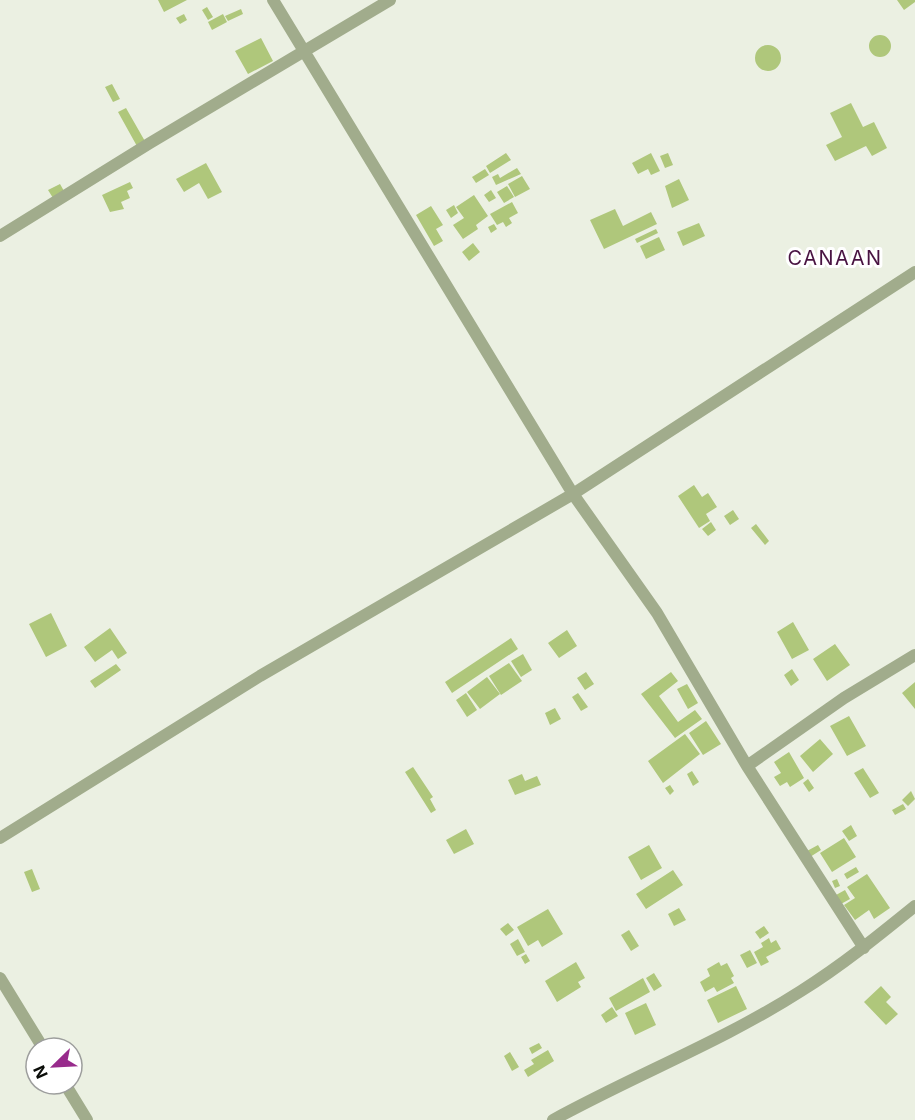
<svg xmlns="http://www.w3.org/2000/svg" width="915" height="1120" font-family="Inter,sans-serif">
<rect width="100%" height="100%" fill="#ebf0e2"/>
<path fill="#afc77b" d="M158,0H187L164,12Z
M897,0H915V2L904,10Z
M207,7L213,17L208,20L202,10Z
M241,9L243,14L228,21L225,16Z
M184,14L187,20L180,24L176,18Z
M223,14L227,22L212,30L208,22Z
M869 46a11 11 0 1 1 22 0a11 11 0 1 1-22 0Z
M261,38L273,61L248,74L235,51Z
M755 58a13 13 0 1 1 26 0a13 13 0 1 1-26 0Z
M112,84L120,99L113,102L105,87Z
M851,103L863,127L874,122L887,148L872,156L866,146L835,161L826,145L842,137L830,113Z
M126,108L146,143L138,148L118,112Z
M506,153L511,160L490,173L486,166Z
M651,153L660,171L651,175L648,169L638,174L632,163Z
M668,153L673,165L665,168L660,156Z
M206,163L222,192L208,199L199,183L184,192L176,179Z
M517,168L521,174L496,185L492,177L498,174L500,178Z
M485,169L489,175L476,183L472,177Z
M522,176L530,189L515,197L508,184Z
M679,179L689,200L672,208L665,186Z
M130,182L133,188L127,191L130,198L121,202L124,209L110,212L102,195Z
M60,184L64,191L53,198L48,190Z
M507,186L514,197L504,203L497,192Z
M491,190L496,198L489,202L484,195Z
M474,195L488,216L476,225L478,229L463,239L453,225L464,218L456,207Z
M512,202L518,213L509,218L512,223L506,227L503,222L497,225L490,214Z
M454,205L458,213L451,218L446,210Z
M431,206L443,225L436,229L443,241L434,246L416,215Z
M615,209L623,226L651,212L657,224L604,249L590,220Z
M699,223L705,236L683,246L677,232Z
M494,224L497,229L491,233L488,227Z
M656,229L658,233L637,243L635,239Z
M659,237L665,250L646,259L640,246Z
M473,243L480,252L469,261L462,252Z
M694,485L702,497L708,493L717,507L706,514L710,521L699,528L678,496Z
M733,510L739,519L730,525L724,516Z
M711,522L716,530L708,536L702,529Z
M756,524L769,541L765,545L751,528Z
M51,613L67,646L46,657L29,624Z
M793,622L809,650L792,659L777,632Z
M110,628L127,653L118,659L112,650L95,662L84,647Z
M567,630L577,646L559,658L548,643Z
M511,638L518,649L452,693L445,682Z
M835,644L850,665L827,681L813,659Z
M523,654L532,670L521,677L511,661Z
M509,663L522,681L501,695L489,676Z
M116,664L121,670L95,688L90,681Z
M792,669L799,680L791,686L784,675Z
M586,672L594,684L585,690L577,678Z
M671,672L678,681L659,696L678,722L695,710L702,719L675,738L641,694Z
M487,677L500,694L480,709L467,692Z
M915,682V709L902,693Z
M687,684L698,703L688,709L677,689Z
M466,693L477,710L467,717L456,700Z
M578,693L588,707L581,711L572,697Z
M555,708L561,719L550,725L545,713Z
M849,716L866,746L847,756L830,726Z
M706,721L721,744L703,755L689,733Z
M685,734L700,754L663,783L648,761Z
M820,739L833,754L813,772L800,756Z
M789,752L804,778L790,787L787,782L780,786L774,777L781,773L774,762Z
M413,767L433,797L430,799L436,810L431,813L405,772Z
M863,768L879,793L870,798L854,773Z
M692,771L699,782L693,786L687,774Z
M522,774L525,781L537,776L541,785L515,795L508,780Z
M808,779L814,788L809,792L803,783Z
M670,785L674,791L670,795L665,788Z
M911,791L915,799L908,806L902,800Z
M903,804L906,809L895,815L892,810Z
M851,825L857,836L849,841L842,831Z
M466,829L474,844L454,854L446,840Z
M844,838L856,857L832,872L820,853Z
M649,845L662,868L641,880L628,857Z
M818,845L821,850L810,857L807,851Z
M856,867L859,872L847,879L844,874Z
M32,869L40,889L32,892L24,872Z
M673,870L683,885L646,909L636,894Z
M867,874L890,908L874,919L869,910L855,920L844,905L855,898L847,887Z
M837,879L840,886L835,888L832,881Z
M845,890L850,899L841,904L836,895Z
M679,908L686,920L674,926L668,914Z
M548,909L563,934L542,947L538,940L528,946L517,927Z
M508,923L514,930L506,936L500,929Z
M764,926L769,933L760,939L755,932Z
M629,930L639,946L631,951L621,935Z
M769,938L771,943L776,940L781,949L766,957L769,962L761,966L754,952L763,947L761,943Z
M518,939L525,952L517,956L510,944Z
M750,950L757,963L747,968L740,955Z
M526,954L530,961L525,964L521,957Z
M576,962L585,978L578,982L581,987L557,1002L545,981Z
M719,962L721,966L727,963L734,976L731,978L734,983L717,992L714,987L705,992L700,982L710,976L707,969Z
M654,973L662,986L654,991L646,978Z
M643,978L650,992L616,1011L609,998Z
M736,986L747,1009L718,1023L707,1000Z
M881,986L891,997L886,1002L898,1014L886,1025L864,1002Z
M646,1003L656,1025L635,1035L625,1013Z
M612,1007L618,1016L606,1023L601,1015Z
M539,1043L542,1048L532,1054L529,1048Z
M548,1050L554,1061L528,1077L524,1070L534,1064L531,1060Z
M510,1052L519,1067L512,1071L504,1056Z"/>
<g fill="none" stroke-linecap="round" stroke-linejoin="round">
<path stroke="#a1ac8c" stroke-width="12" d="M273,0L573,494L657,613L747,766L864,948
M0,236L150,143L390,0
M747,766L844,698L915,655
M0,838L260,676L573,494L915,272
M0,978L43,1048
M65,1084L87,1120
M553,1120C635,1075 723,1041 801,991C841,966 878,936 915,906"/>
</g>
<g text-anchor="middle" stroke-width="6" stroke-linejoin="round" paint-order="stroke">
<g font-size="20" letter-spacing="1.5" fill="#481341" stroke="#fff">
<text x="835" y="265">CANAAN</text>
</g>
</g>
<g transform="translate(54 1066) rotate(246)"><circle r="28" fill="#ffffff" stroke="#9d9e9d" stroke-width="1.5"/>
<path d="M0-4.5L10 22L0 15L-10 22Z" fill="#982b8c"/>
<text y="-9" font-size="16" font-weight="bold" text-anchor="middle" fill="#0b0d09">N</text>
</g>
</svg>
